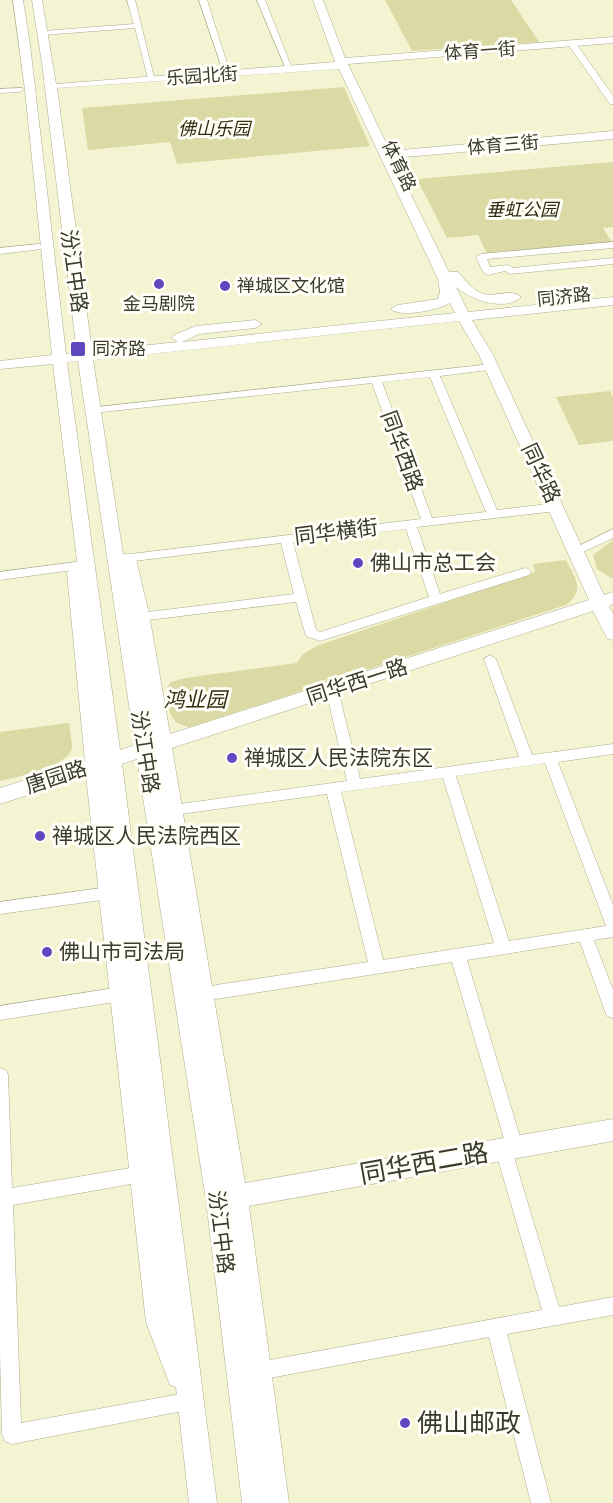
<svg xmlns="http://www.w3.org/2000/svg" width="613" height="1503" font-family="'Times New Roman','Noto Sans SC',serif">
<rect width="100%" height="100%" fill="#f4f4d3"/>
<path fill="#dbdaa5" d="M385,0H511L539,42L412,51Z
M344,87L370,146L177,164L170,142L88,150L82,108Z
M613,162V227L603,228L612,242L487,254L478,235L447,238L417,179Z
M610,391L613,397V441L579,445L556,397Z
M613,540V579L597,569L593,555Z
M566,560C575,578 586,590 566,605L190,727C166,723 170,709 167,688L171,682L185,678L297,663L303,654L319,645L533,573L535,571L533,564Z
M69,723C70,731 72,740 72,747C70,767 16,777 0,781V732Z"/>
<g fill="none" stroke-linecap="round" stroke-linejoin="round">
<defs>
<path id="street" d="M127,0H135L155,81L148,79L135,28L43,35L39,33L43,31L134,24Z
M199,0H207L231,76L224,74Z
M257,0H265L293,71L286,69Z
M569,42H575L613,96V104H610L568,44Z
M22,88L23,90L19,92L0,93V89Z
M613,242V248L487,259L490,267L508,265L513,268L613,258V264L510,274L505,271L488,275L483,272L476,257L481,254Z
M39,244L44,247L42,249L0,254V248Z
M492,364L496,365V369L440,376L497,510L557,503L563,507L557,511L417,527L440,594L525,568L529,569L531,572L529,575L320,641L306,636L296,602L140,621L136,620L134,617L140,613L294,594L281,543L118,563L114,562L112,559L114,556L421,519L372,383L93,413L89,412V408ZM430,377L486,512L432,518L382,382ZM406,529L429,597L320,632L316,630L293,542Z
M613,529V538L581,553L577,554L571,550Z
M76,562L80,563L82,566L80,569L0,580V572Z
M490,655L496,659L532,755L613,744V754L558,762L613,905V937L594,940L613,990V1018L607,1016L605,1011L580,942L467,960L523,1147L521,1153L513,1154L559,1307L613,1297V1315L507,1334L551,1503H531L489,1337L259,1380L252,1378L250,1371L252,1364L259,1362L542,1310L495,1149L497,1143L505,1142L452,962L216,999L211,997L208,992L211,987L216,985L368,962L327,794L173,815L168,814L166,810L168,806L173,805L347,781L326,690L332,685L338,690L360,779L519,757L484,659ZM545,763L606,926L509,941L456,776ZM443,778L494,943L383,960L341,792Z
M109,887L114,889L116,893L114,897L109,899L0,914V902Z
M121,987L126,989L129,994L126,999L121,1001L0,1020V1006Z
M0,1068L6,1070L8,1075L12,1188L142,1166L148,1168L151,1174L148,1180L142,1182L13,1205L21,1423L191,1392L198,1394L200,1401L198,1408L12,1444L5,1441L2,1434L0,1352Z"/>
<path id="secondary" d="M13,0H23L30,45L66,354L77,353L42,63L32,0H42L56,84L335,62L313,0H323L345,58L613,37V43L348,64L390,151L613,131V139L393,158L449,272H458C465,280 473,291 484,294C496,297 512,288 521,297C506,312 470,300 456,287L468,312L613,297V305L472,320L493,355L604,595L613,592V604L609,606L613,614V640L607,638L593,611L172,748L245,1183L613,1119V1141L249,1206L289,1503H242L206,1200L137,759L122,764L217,1503H189L176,1387L170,1385L146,1322L86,776L0,804V788L85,761L67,573L70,569L78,568L53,364L0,369V361L52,355L25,90ZM339,69L438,279L440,292L438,299L398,305L391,309C400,318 439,310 450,303L455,313L182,342L199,334L255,328L262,324L255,320L196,326L174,335L172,338L178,342L92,351L57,88ZM459,321L479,355L589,600L170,734L149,614L136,559L133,555L123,554L93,360ZM78,361L135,745L120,750L67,362Z"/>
</defs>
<use href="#street" stroke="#acac8d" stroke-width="1"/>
<use href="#secondary" stroke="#acac8d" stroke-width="1"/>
<use href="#street" fill="#fff" fill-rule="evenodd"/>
<use href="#secondary" fill="#fff" fill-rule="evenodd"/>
</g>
<g fill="#5e47bf" stroke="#fffff8" stroke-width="2">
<circle cx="159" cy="284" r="6"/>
<circle cx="225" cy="286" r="6"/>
<rect x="70" y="341" width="16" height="16" rx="3"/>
<circle cx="358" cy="563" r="6"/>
<circle cx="232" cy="758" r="6"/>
<circle cx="40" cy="836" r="6"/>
<circle cx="47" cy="952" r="6"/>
<circle cx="405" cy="1423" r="6"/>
</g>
<g text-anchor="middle" stroke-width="6" stroke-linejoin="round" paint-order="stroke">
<g font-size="18" fill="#3a3a2d" stroke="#fffff8">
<text transform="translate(480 51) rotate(-4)" y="6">体育一街</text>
<text transform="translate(202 76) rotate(-4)" y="6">乐园北街</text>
<text transform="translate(503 145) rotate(-5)" y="6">体育三街</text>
<text transform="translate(399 166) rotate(64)" y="6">体育路</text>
<text transform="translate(564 297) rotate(-6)" y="6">同济路</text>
</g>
<g font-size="18" font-style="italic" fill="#2f2e0f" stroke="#fffff8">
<text x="214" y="135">佛山乐园</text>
<text x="522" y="216">垂虹公园</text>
</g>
<g font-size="18" fill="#3a3a2d" stroke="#fffff8" text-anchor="start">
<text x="237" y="292">禅城区文化馆</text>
<text x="159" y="310" text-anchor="middle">金马剧院</text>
<text x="92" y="355">同济路</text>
</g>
<g font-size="21" fill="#3a3a2d" stroke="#fffff8">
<text transform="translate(74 271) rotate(82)" y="7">汾江中路</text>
<text transform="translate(402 451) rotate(70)" y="7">同华西路</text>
<text transform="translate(541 473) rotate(65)" y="7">同华路</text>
<text transform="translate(336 532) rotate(-7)" y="7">同华横街</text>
<text transform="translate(357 682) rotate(-18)" y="7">同华西一路</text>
<text transform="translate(145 752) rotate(81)" y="7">汾江中路</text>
<text transform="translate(56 777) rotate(-18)" y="7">唐园路</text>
<text transform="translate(221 1232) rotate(83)" y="7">汾江中路</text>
</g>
<g font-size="21" fill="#3a3a2d" stroke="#fffff8" text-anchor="start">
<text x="370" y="570">佛山市总工会</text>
<text x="244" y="765">禅城区人民法院东区</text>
<text x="52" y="843">禅城区人民法院西区</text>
<text x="59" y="959">佛山市司法局</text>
</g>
<g font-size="21" font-style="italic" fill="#2f2e0f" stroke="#fffff8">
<text x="195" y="707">鸿业园</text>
</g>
<g font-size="26" fill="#3a3a2d" stroke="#fffff8">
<text transform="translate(424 1163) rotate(-10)" y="9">同华西二路</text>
</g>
<g font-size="26" fill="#3a3a2d" stroke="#fffff8" text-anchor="start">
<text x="417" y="1432">佛山邮政</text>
</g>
</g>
</svg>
